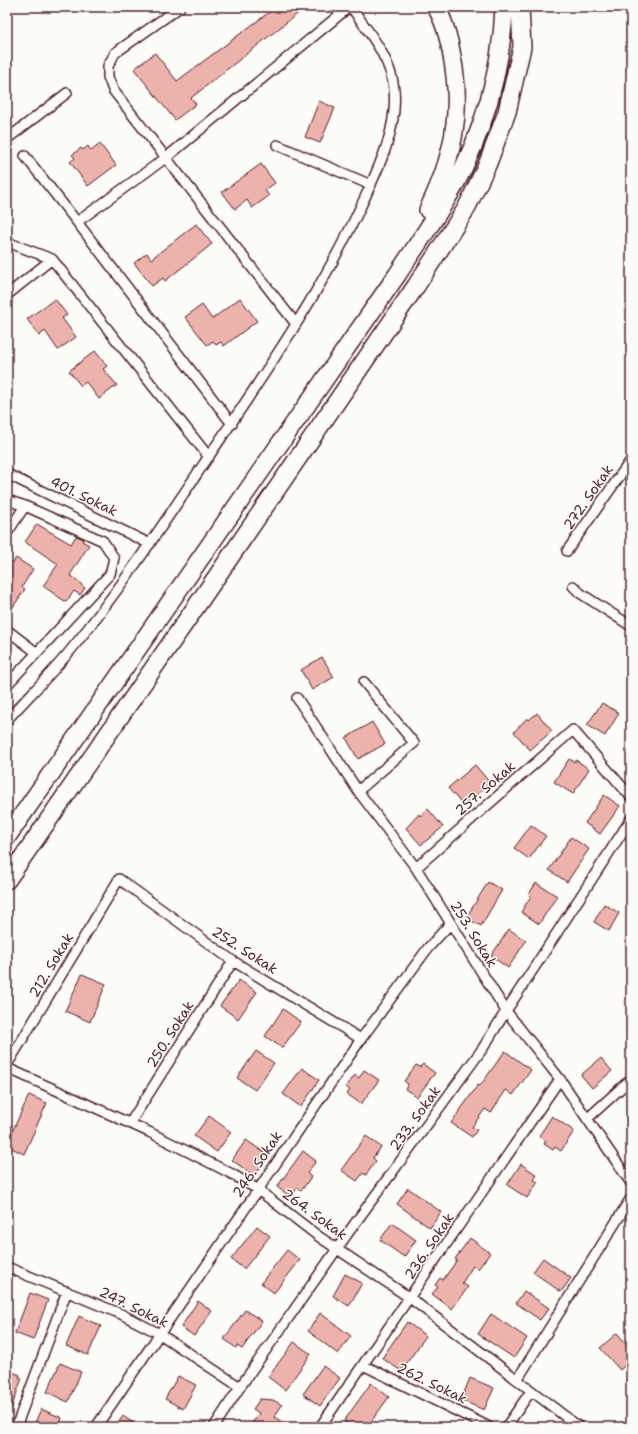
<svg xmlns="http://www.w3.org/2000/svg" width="638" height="1434" font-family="'Shantell Sans',sans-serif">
<rect width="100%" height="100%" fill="#fdfcf7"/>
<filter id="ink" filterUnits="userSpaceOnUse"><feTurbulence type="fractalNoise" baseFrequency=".025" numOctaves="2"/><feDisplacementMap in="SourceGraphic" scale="8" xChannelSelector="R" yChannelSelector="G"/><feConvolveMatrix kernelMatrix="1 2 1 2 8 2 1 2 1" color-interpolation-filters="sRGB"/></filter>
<g filter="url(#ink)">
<path fill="#edb2ac" stroke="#4a1f2b" d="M276,7H306L191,98L196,104L175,120L134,69L155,53L177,81Z
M319,101L335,108L320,143L305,137Z
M100,144L116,165L88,186L70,162L75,158L72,155L81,148L83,150L88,146L91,151Z
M261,164L275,183L265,190L269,196L252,208L247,200L235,209L222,192Z
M196,224L212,244L165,281L163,278L152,286L134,263L147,253L151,259Z
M240,298L257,321L224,346L221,342L216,345L213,341L207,345L185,317L202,305L212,319Z
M55,299L67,315L62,318L76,337L58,350L45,331L39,336L27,319Z
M95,351L107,366L103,369L117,385L99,399L86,382L81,386L69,371Z
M37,524L71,544L76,536L84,539L82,541L89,545L70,575L82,584L81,585L85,588L80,595L74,591L66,602L43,586L58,564L25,542Z
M16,558L33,569L22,587L25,589L7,616V567L11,561L13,563Z
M322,657L334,677L312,690L301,670Z
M602,703L619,713L605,736L587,725Z
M537,713L552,731L530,750L514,732L527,718L529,720Z
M372,722L385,744L358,759L346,738Z
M569,759L575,762L576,760L589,769L573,794L554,782Z
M475,765L491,784L463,805L448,788Z
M604,795L620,806L600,834L585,823Z
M428,809L443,827L421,845L406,828L419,814L420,816Z
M531,825L546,836L529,859L514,848Z
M571,837L589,849L567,882L549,870Z
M488,882L502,890L481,926L466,918Z
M536,883L557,896L539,924L521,912L531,896L529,894Z
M604,904L619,913L609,931L594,922Z
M509,929L526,941L508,968L491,956Z
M82,974L106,984L90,1022L65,1011Z
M239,980L257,992L238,1019L220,1006Z
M283,1009L301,1022L282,1048L265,1036Z
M256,1051L274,1063L255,1090L237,1078Z
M505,1051L531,1070L513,1095L506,1090L491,1113L485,1109L472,1127L477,1130L472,1137L451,1123L478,1085L480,1086Z
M601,1058L612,1071L592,1088L581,1075Z
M423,1064L435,1073L417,1097L405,1089L408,1084L404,1081L416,1065L420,1067Z
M302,1068L319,1080L301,1107L283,1094Z
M364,1070L379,1080L361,1104L347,1094L350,1090L346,1087L355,1075L359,1078Z
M29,1095L47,1103L24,1154L7,1146V1143Z
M209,1116L231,1132L217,1152L194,1136Z
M552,1116L574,1131L561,1151L555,1147L553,1150L544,1144L546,1141L539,1136Z
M366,1136L381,1147L373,1158L376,1161L366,1175L363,1173L357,1181L341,1170Z
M246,1140L269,1156L254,1176L232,1160Z
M303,1151L316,1161L307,1173L311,1177L301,1191L297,1188L291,1197L277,1187Z
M521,1164L537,1175L534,1180L538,1182L527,1198L507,1185Z
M408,1188L441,1212L430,1228L397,1204Z
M392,1223L416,1240L404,1257L380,1240Z
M257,1226L270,1236L244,1269L231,1259Z
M470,1238L490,1253L478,1269L473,1266L462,1283L468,1287L452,1309L432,1294L438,1287L435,1285L440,1278L443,1280L457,1260L455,1259Z
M287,1250L300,1260L274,1293L261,1283Z
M543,1258L571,1278L561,1292L533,1272Z
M345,1274L362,1283L349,1306L333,1296Z
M524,1291L549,1308L540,1320L516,1303Z
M30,1293L48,1300L33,1340L15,1333Z
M198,1301L212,1311L194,1336L181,1327Z
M245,1310L262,1321L242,1349L237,1346L236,1348L224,1339Z
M320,1313L351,1336L338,1354L308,1331Z
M491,1314L527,1338L514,1358L478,1334Z
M79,1316L101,1326L88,1355L66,1346Z
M407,1322L426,1336L401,1371L382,1358Z
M617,1333L631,1349V1360L620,1370L600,1348Z
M294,1342L311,1354L285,1390L268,1377Z
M60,1363L81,1372L68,1402L47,1392Z
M323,1366L340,1378L320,1406L303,1394Z
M7,1370L20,1375L19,1378H22L8,1417Z
M178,1376L196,1385L183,1409L165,1399Z
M470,1378L494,1388L484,1410L461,1400Z
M371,1383L389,1397L367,1427H353L344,1421Z
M260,1399L273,1400L282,1405L274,1417L291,1427H250L259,1413L253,1409Z
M41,1409L62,1418L59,1427H33Z
M123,1416L139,1427H115Z"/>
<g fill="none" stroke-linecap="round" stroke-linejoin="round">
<defs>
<path id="street" d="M180,7L115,53L108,66V77L113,90L296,324
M7,139L67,93
M277,145L371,185
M25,156L77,222L232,424
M77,222L167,157L349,7
M7,242L52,259L209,457
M7,295L52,259
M7,474L150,544
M7,500L25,506L103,541L114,558L110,574L7,685
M7,533L25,506
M567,551L631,460
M573,586L580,593L631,626
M7,630L36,652
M297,698L358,791L416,868L506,1011L560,1079L631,1183
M7,720C28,697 50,675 70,651C119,591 162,526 205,462C261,379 319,296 361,206C378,169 398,130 394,89C391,58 368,31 351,7
M358,791L414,743L364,682
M416,868L573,730L631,797
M7,1065L119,879L233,961L361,1039
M7,1068L149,1132L232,1174L257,1189L318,1236L410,1298L579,1427
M587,1119L631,1079
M130,1123L233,961
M7,1267L121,1314L160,1334L240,1387
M363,1365L489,1427
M517,1380L631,1198
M16,1427L67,1291
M96,1427L361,1039L428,948L450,924
M214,1427L240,1387L353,1226L483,1048L506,1011L631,819
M320,1427L560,1079
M506,1427L531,1391"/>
<path id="highway" d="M428,210C453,158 463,114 452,56C449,39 445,22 436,7
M7,837L397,275C416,246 436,218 453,188C483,134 502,69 504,7
M7,880L202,598L416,286L466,209L488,163L507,112L522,47L520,7"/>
</defs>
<use href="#street" stroke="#4a1f2b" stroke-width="12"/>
<use href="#highway" stroke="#4a1f2b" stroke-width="20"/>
<use href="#street" stroke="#fdfcf7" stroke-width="9"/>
<use href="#highway" stroke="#fdfcf7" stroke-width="17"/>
</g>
</g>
<g text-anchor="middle" stroke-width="3" stroke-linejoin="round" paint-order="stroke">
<g font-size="14" fill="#4a1f2b" stroke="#fdfcf7">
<text transform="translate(84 496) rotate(26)" y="5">401. Sokak</text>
<text transform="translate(588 497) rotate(-55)" y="5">272. Sokak</text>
<text transform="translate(485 788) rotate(-41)" y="5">257. Sokak</text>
<text transform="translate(474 934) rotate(58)" y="5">253. Sokak</text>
<text transform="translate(245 950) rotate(33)" y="5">252. Sokak</text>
<text transform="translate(51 965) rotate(-59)" y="5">212. Sokak</text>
<text transform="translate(170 1034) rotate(-58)" y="5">250. Sokak</text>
<text transform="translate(415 1118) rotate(-54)" y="5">233. Sokak</text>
<text transform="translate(257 1164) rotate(-56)" y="5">246. Sokak</text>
<text transform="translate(315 1214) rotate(36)" y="5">264. Sokak</text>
<text transform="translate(429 1246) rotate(-56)" y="5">236. Sokak</text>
<text transform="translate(134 1307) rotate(26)" y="5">247. Sokak</text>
<text transform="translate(432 1383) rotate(26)" y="5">262. Sokak</text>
</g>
</g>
<rect width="638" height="1434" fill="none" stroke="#fdfcf7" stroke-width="24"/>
<rect x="12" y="12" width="614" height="1410" fill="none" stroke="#4a1f2b" stroke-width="1.5" filter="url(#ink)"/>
</svg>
